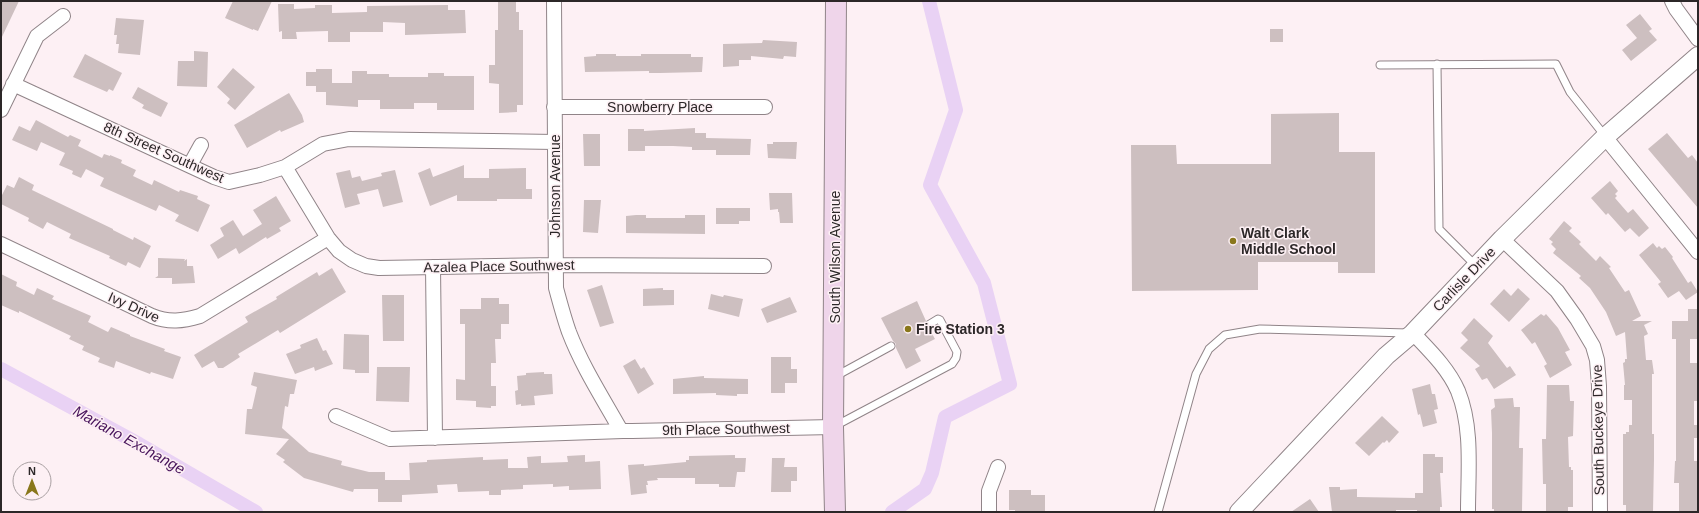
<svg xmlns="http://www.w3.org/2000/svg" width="1699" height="513" font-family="Arial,sans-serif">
<rect width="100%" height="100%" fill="#fdf0f4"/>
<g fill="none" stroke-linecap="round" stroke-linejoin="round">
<path stroke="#e9d2f4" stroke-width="14" d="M1,369L139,444L256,512
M892,512L925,489L932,473L945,417L1010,384L984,283L930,185L956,110L929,1"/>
</g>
<path fill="#cdbfc0" d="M1,1H19L1,39Z
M233,1H272L258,31L253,29V30L225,18Z
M498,1H516V12H519V30H523V105H517V112L499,113V84L489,83V65H495V30H498Z
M278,4H294V9L315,8V5H332V13L367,12V6L448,5V10H465L466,33L405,35V23L383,22V32H350V42H328V31L296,32L297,39H282V31L279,32Z
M1640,14L1652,29L1649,31L1657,40L1631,61L1622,50L1637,38L1626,25Z
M116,18L144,20L140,55L118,53L119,44H116L117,35H114Z
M1270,29H1283V42H1270Z
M763,40L797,42L796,57L784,56L783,59L751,56V60H739V66L723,67V44L762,43Z
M194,51L208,52L207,87L177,86L178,61H194Z
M85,54L122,73L113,91L109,89L107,92L73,77Z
M596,54H616V56H641V54H691V57H703L702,72L660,73H649V71L585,72L584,57L596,56Z
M233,68L255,87L235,110L227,103L230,99L217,87Z
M316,69H332V83H352V71H367V74H389V77H428V73H444V76H474V110H437V103H414V109H380V100H358V107L326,105V92H316V86H306V72H316Z
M138,87L168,103L161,117L142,108L144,105L132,98Z
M289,93L302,115L304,122L281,132L280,130L247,148L234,125Z
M1339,113V152H1375V273H1338V262H1258V290L1132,291L1131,145H1176L1177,164H1271V114Z
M36,120L68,137L70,135L81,140L78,146L102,158L104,154L110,156V155L122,160L121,163L136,170L133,176L152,185L154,180L179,192L180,190L198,196L197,199L210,205L198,232L175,221L179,215L159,205L156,211L100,186L104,178L86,169L81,178L72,174L73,171L59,165L65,153L41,142L37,151L12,140L19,126L30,131Z
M695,128V133H706V138L751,139L750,155H716V150H692V147L673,146H645V151H628V129H644V131Z
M1667,133L1688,158L1692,155L1698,163V208L1648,149Z
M583,134H600V166H584Z
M773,142H797L796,159L768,158L767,144H773Z
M464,165V178H489V169L526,168V189H532V199H497V201H457V195L430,206L418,173L430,168L433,177Z
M350,170L352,178L360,176L362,181L382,176L381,173L395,170L403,202L383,207L378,189L357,194L360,204L345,208L336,173Z
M19,177L34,185L32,190L113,229V230L133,240L134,237L151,246L140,268L128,262L126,266L109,258L110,256L69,238L71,234L47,222L43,229L28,221L29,218L1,204V197L7,185L14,188Z
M1610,181L1618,191L1615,194L1617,196L1615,198L1628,213L1633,209L1649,228L1639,237L1630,228L1625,232L1608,213L1606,215L1591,198Z
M769,193H792L793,223H780L779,212H778V209L770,210Z
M276,196L291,221L279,228L281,231L267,239L266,237L239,254L236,248L218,259L210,245L224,236L220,228L233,220L243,236L262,224L253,210Z
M584,200H601L598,233L583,232Z
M716,208H750V221H739V224H716Z
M636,215H646V218H685V215H705V234L626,233V216Z
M1564,221L1572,228L1569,231L1581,242L1579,244L1596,261L1600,256L1611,267L1609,268L1625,292L1629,290L1641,316L1632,321H1652L1644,325L1648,334L1644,336L1646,360H1652L1654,374H1652V434H1654V460L1653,512H1626V505H1623V434H1626V432H1629V425H1632V400H1624V385H1625L1623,363L1625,362V359H1627L1625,332L1616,336L1606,312L1590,288L1579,278L1581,276L1553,253L1556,249L1551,244L1553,242L1549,239Z
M1653,243L1657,248L1659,246L1662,249L1665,247L1673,257L1672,258L1688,283L1691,281L1698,292L1686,300L1679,291L1668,298L1658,284L1661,282L1639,255Z
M158,258L185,259L184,261L187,259V266H193L195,283L172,284V278H155L158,276Z
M332,268L346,292L280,333L278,330L238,354L240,357L223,368H218L214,361L202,368L194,355L248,322L245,317L277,299L276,297L317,272L319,276Z
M1,274L17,282L16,286L34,295L37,288L54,296L52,299L91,316L88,322L108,332L111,327L130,335V336L165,349L164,351L181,357L173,379L151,372L150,374L116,361L114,368L98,362L100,358L82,350L84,346L69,339L71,336L19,311V313L1,305Z
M602,285L614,323L600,327L587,290Z
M663,288V290H674V305L643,306V289Z
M1518,288L1530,299L1509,322L1490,304L1504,289L1511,296Z
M711,294L723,297L724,295L743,299L739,317L708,309Z
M382,295H404V341H383Z
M790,297L797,312L767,323L761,309Z
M481,298H499V304H509V324H501V339H495L496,363H491V386H496V406H491V408L476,407V401L456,400V379L465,380V324H460V309H481Z
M917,301L926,321L921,324V329L925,332L930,330L935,339L915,349L921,361L906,369L896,348V344L893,341L881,318Z
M1688,309H1698V339H1690V363H1698V401H1694V425H1698V438H1694V461H1698V505H1697V512H1679V483H1674L1675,461H1676V339H1672V321H1688Z
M1541,314L1544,316L1546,314L1558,328L1570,350L1565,352L1572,365L1550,378L1544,366L1547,364L1535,342L1532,344L1521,330Z
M1474,318L1493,336L1488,343L1507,368L1510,366L1516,375L1494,389L1487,378L1482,380L1475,369L1480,366L1460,348L1468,340L1461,333Z
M344,334L369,335V373H355V370L343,369Z
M317,338L323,351L326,350L333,364L315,371L314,367L295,374L286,354L301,348L300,345Z
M771,357H791V369H797V383H785V393H771Z
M635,359L641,369L644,367L654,384L638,394L623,366Z
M377,367H410L409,402L376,401Z
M254,372L297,380L294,394H290L288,407L285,406L282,428L309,452L342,461L341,465L369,472H385V480H410L409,463L427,462V460L483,457V460L508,459V468H528L527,457L541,456V463L568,462L567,456L585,455V462L600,461L601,489L569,490V486L553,487V484L523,485V489L501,490V495H489V491L458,492L457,484L437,485L438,493L402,495V502H378V489H354L353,492L304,478L283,462L285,460L276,454L289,439L245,434L247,409H252L257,387L251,385Z
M544,372V374H552L553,394L534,396L535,405L521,406V404L516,405L515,391L518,390L517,376L526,375V373Z
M704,376V378L748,379V394H737V396L716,395V393L673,394V379Z
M1430,384L1432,394H1435L1438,409L1434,410L1437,423L1423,427L1420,414L1418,415L1412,389Z
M1547,385H1569L1570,401H1574L1573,436L1568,437L1569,467H1571V470H1573V507H1568V512H1546V484H1543L1542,439H1546Z
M1513,398L1514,407H1520L1519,448H1523L1522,511L1494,512V509H1492V433L1491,410L1495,407L1494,399Z
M1382,416L1399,432L1389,443L1387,440L1384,443L1383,442L1369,456L1355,443Z
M1423,454H1435V457H1443V473H1440L1442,507H1440V512H1417V510H1396V512H1332L1329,487H1340V490L1357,489V497L1415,498V493H1423Z
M735,455V458H746L745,472H737L735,487H719V484H695V478H657L658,480L647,481L648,485H646L647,493L631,495L628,465L644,464V466L686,462V460H689V456Z
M772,458H785L784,467H797V481H791V492H771Z
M1009,490H1031V495H1045V512H1015V510H1009Z
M1310,499L1319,512H1291Z"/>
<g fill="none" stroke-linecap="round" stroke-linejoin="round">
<defs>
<path id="service" d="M1437,64L1439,229L1477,267
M1380,65L1556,64L1570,92L1605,136
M836,376L891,346
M835,426L952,364L956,358L957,352L940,320L938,319L925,327
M1158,512L1196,374L1209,349L1225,335L1260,329L1408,333"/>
<path id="minor" d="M554,1L556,288C560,303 564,318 569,332C582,366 602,397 620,429L623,431H632L833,427
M1672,1L1676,9L1698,39
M13,84L214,177L229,182L260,175L285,167L323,144L349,139L555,142
M554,107H765
M1,110L37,36L63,16
M1605,137L1698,252
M190,165L201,145
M285,167L328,238L339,251L352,260L366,266L379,268L555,265L764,266
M1502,239L1557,291L1577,319L1593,346L1597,360L1599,386L1600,512
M1,244L152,316C169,323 183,321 200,316L328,238
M433,267L435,438
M1413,333C1429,350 1448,368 1458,391C1473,428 1468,472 1468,512
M336,416L390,439L623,431
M989,512V491L998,467"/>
<path id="tertiary" d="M1239,512L1386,356L1413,333L1502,239L1605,137L1698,56"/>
<path id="secondary" d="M835,512L833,427L836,1"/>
</defs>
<use href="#service" stroke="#908488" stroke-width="9"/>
<use href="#minor" stroke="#908488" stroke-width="16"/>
<use href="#tertiary" stroke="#908488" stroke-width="20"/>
<use href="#secondary" stroke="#908488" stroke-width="22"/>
<use href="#service" stroke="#fff" stroke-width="7"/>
<use href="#minor" stroke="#fff" stroke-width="14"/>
<use href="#tertiary" stroke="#fff" stroke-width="18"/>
<use href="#secondary" stroke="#efd5ea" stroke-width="20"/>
</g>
<g fill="#89771b" stroke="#fdf0f4" stroke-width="1.5">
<circle cx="1233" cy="241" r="4"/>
<circle cx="908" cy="329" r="4"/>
</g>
<g text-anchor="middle" stroke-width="3" stroke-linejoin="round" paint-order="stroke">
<g font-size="14" fill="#2c2728" stroke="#fdf0f4">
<text x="660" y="112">Snowberry Place</text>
<text transform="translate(164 152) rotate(24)" y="5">8th Street Southwest</text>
<text transform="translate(555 186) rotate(-90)" y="5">Johnson Avenue</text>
<text transform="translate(835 257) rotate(-90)" y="5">South Wilson Avenue</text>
<text transform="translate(499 266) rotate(-1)" y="5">Azalea Place Southwest</text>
<text transform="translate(1464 279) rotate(-46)" y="5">Carlisle Drive</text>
<text transform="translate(134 307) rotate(24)" y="5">Ivy Drive</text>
<text transform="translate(726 429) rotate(-1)" y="5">9th Place Southwest</text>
<text transform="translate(1598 430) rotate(-91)" y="5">South Buckeye Drive</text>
</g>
<g font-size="14" font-weight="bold" fill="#2c2728" stroke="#fdf0f4" text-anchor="start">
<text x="1241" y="238">Walt Clark<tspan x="1241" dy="16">Middle School</tspan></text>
<text x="916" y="334">Fire Station 3</text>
</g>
<g font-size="15" font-style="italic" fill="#47135b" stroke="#fdf0f4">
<text transform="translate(129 440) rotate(29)" y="5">Mariano Exchange</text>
</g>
</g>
<rect width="1699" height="513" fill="none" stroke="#2c2728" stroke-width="4"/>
<g transform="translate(32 481)"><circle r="19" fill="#fdf0f4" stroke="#a9a0a2"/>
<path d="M0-3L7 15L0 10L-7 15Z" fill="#89771b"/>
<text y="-6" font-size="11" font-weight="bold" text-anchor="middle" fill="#2c2728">N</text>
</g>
</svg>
